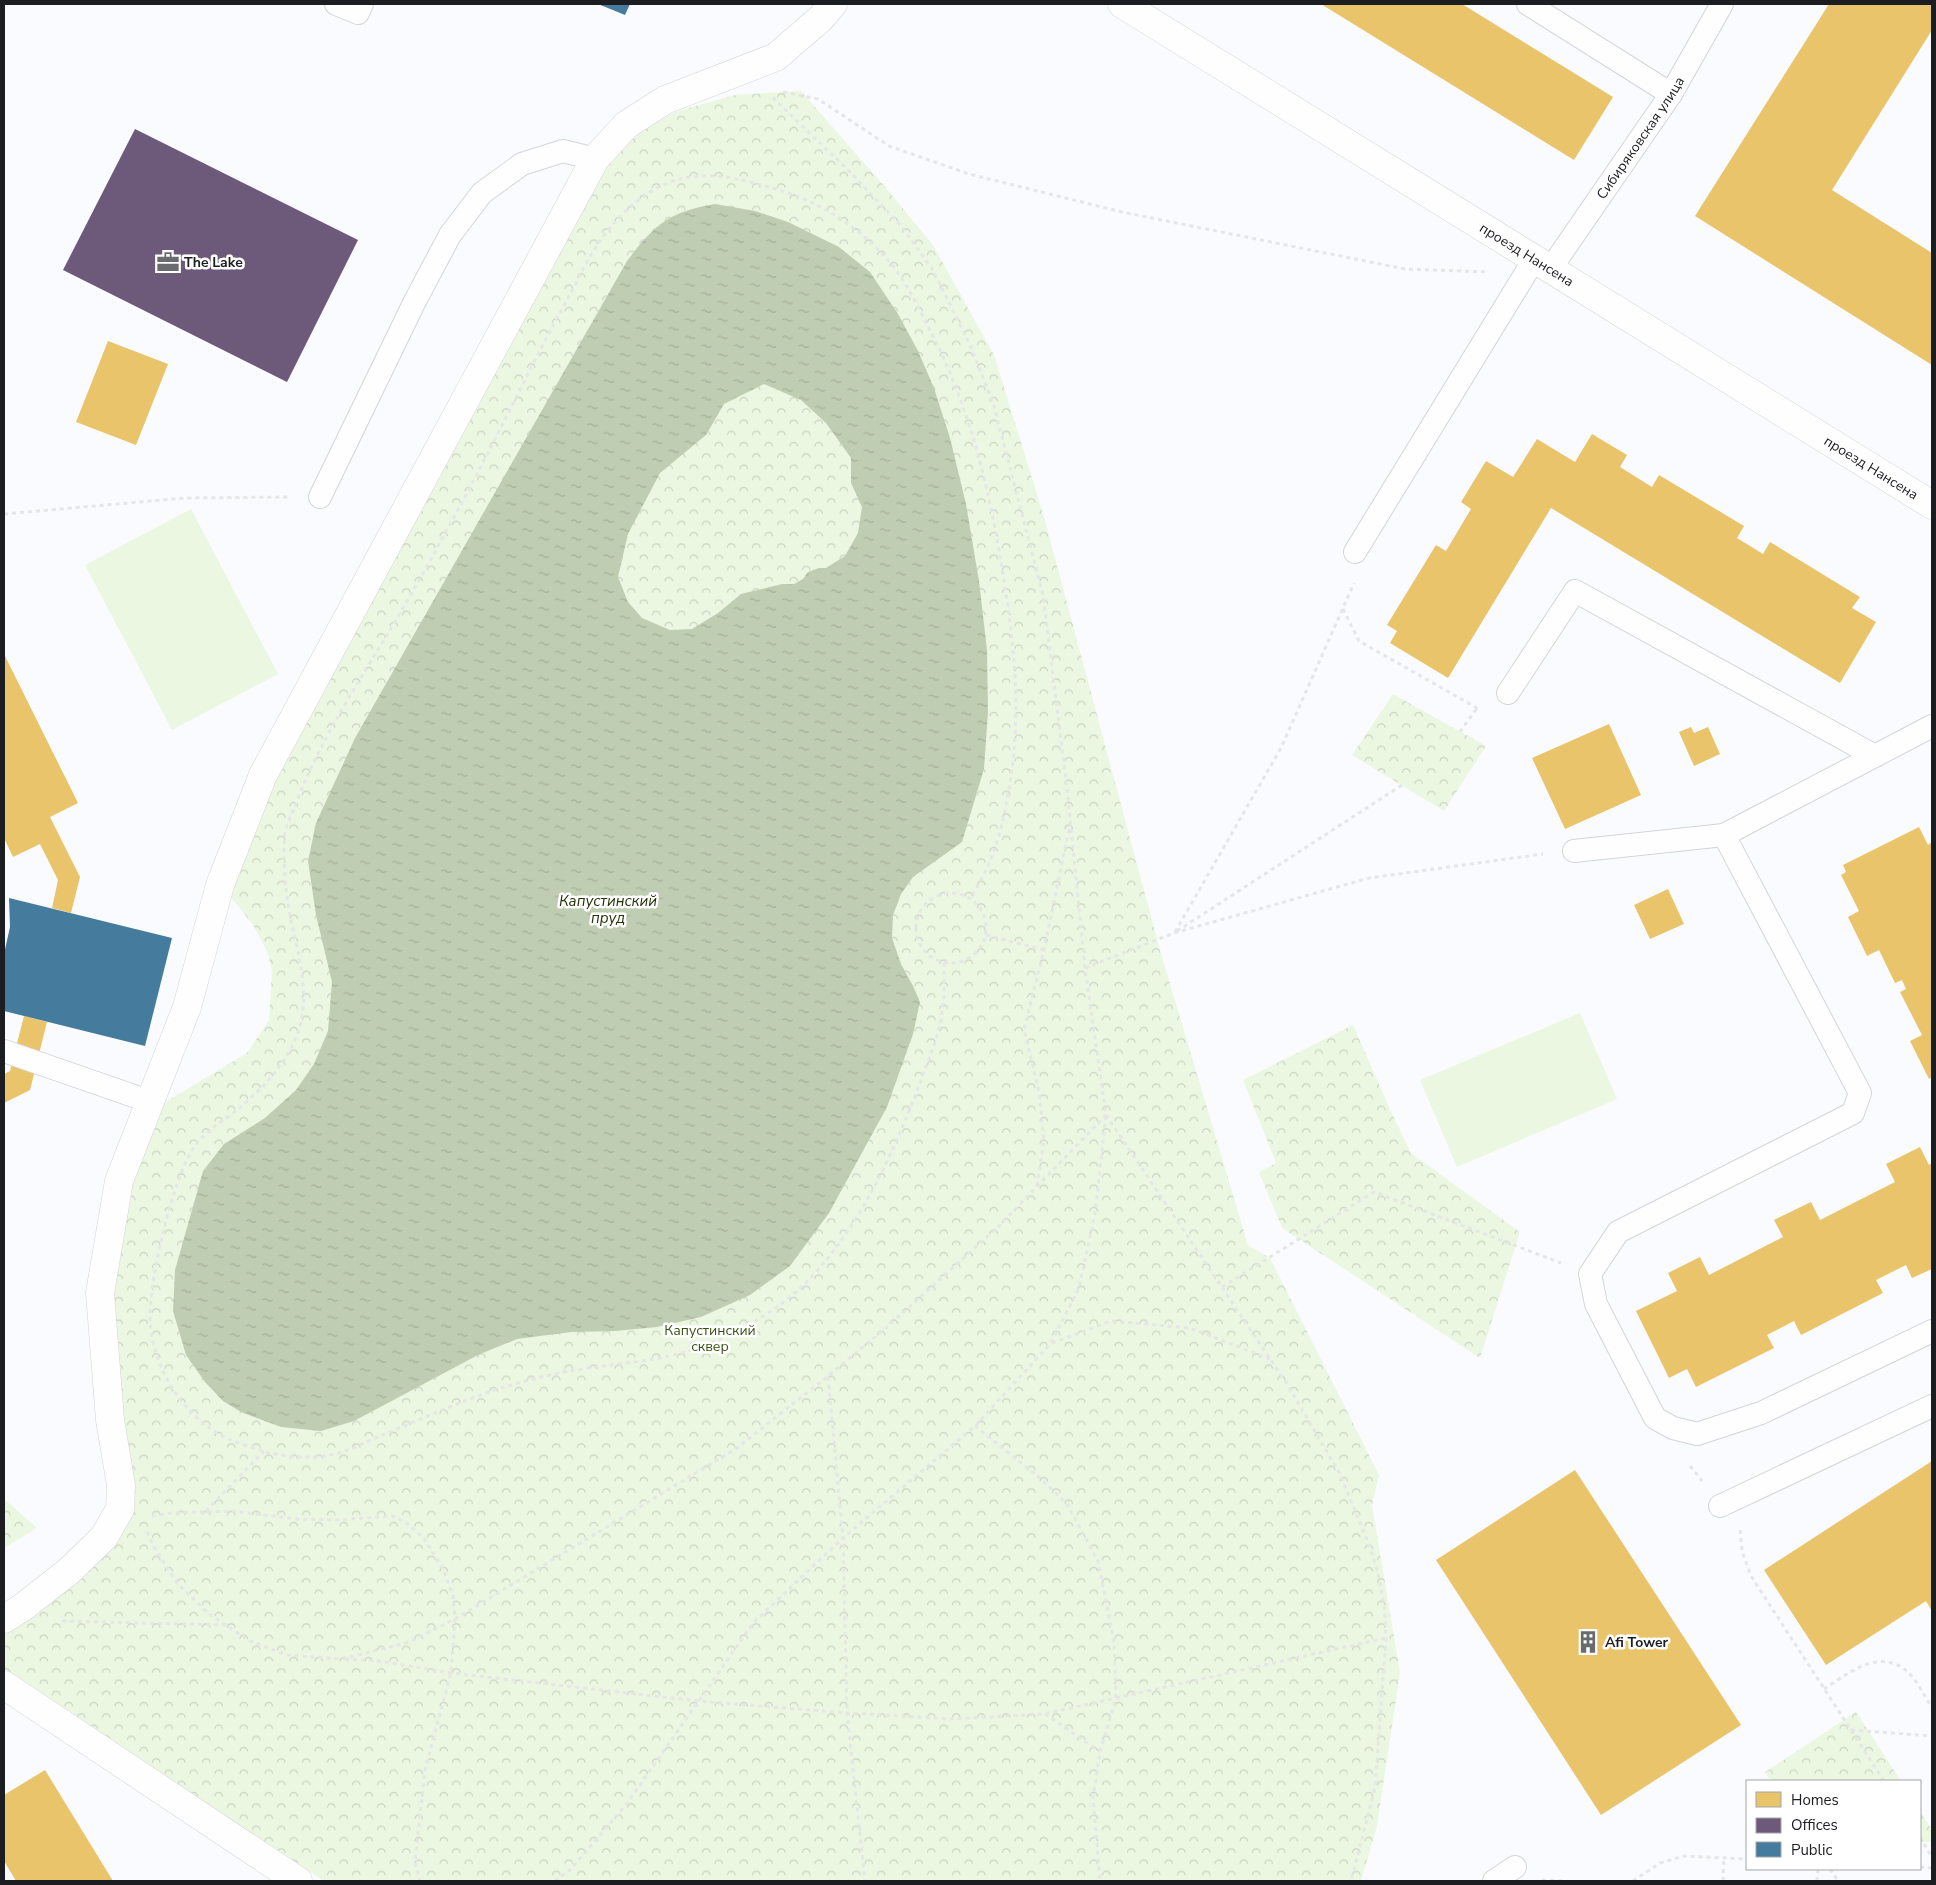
<svg xmlns="http://www.w3.org/2000/svg" width="1936" height="1885" font-family="'Nunito Sans',sans-serif">
<defs>
<pattern id="forest-crowns" width="20" height="18" patternUnits="userSpaceOnUse" patternTransform="scale(1.25)"><rect width="20" height="18" fill="#ecf7e2"/><path d="M2 6a3 3 0 1 1 6 0M12 15a3 3 0 1 1 6 0" fill="none" stroke="#cad3c2"/></pattern>
<pattern id="water-ripples" width="26" height="14" patternUnits="userSpaceOnUse" patternTransform="scale(1.25)"><rect width="26" height="14" fill="#bfcdb2"/><path d="M2 4q2-2 4 0t4 0M15 11q2-2 4 0t4 0" fill="none" stroke="#a4b099"/></pattern>
</defs>
<rect width="100%" height="100%" fill="#f9fbfe"/>
<path fill="#ecf7e2" d="M191,509L278,674L172,730L85,565Z
M1580,1013L1617,1099L1457,1167L1420,1080Z"/>
<path fill="url(#forest-crowns)" d="M801,91L886,188L933,245L994,355L1044,517L1161,954L1248,1245L1270,1258L1379,1475L1372,1505L1400,1673L1377,1826L1361,1881H324L4,1669V1629L70,1582L130,1461L114,1351L112,1270L140,1155L159,1106L247,1053L269,1020L272,970L267,951L253,925L230,896L251,823L604,167L644,128L678,111L735,95Z
M1393,694L1486,746L1444,811L1352,755Z
M1353,1025L1389,1107L1411,1153L1520,1232L1480,1358L1282,1228L1259,1172L1276,1163L1243,1080Z
M4,1499L37,1528L4,1548Z
M1856,1712L1901,1781H1771L1765,1772Z
M1920,1811L1932,1830V1842H1920Z"/>
<path fill="url(#water-ripples)" fill-rule="evenodd" d="M715,204L755,211L788,222L839,247L870,272L898,314L918,351L934,388L950,438L966,504L979,581L987,650L988,711L984,769L962,842L913,877L901,894L893,915L892,938L901,964L913,986L920,1002L913,1034L887,1107L829,1213L790,1266L750,1295L701,1317L657,1327L615,1331L571,1332L517,1339L478,1355L354,1421L321,1431L281,1427L241,1412L223,1401L205,1382L186,1355L173,1311L175,1270L203,1171L224,1144L265,1118L296,1090L314,1064L328,1031L332,982L316,915L308,861L316,823L355,738L627,261C655,224 669,212 715,204ZM764,384L801,400L826,423L851,458V483L862,507L858,533L845,556L826,568H819L808,572L803,579L794,584H782L741,594L718,613L692,629L670,630L642,618L628,602L618,577L628,534L660,473L706,435L724,404Z"/>
<path fill="#e9c46a" d="M1321,4H1462L1613,97L1574,160Z
M1829,4H1932V30L1832,190L1932,253V365L1695,216Z
M108,341L168,364L136,445L76,422Z
M1592,434L1627,455L1620,467L1652,487L1659,475L1744,526L1737,538L1763,554L1770,542L1860,597L1852,608L1876,622L1840,683L1551,508L1448,678L1390,643L1397,631L1387,625L1436,545L1446,551L1471,509L1461,502L1486,461L1513,477L1537,439L1575,462Z
M4,654L78,803L50,817L80,877L71,913L52,908L58,880L40,844L13,857L4,838Z
M1609,724L1641,795L1565,829L1532,758Z
M1691,727L1694,733L1708,727L1720,754L1694,766L1679,732Z
M1919,827L1928,845L1932,842V1077L1929,1079L1910,1041L1922,1035L1900,992L1906,989L1902,980L1895,983L1879,950L1867,956L1848,917L1859,911L1841,875L1846,872L1843,865Z
M1668,889L1684,924L1650,939L1634,905Z
M24,1016L47,1022L30,1090L4,1103V1074L10,1071Z
M1920,1147L1929,1165L1932,1163V1269L1912,1278L1906,1265L1876,1280L1883,1293L1801,1335L1794,1321L1767,1335L1774,1348L1696,1387L1687,1369L1669,1378L1636,1311L1677,1291L1668,1273L1700,1257L1709,1275L1783,1237L1774,1220L1811,1202L1820,1220L1895,1182L1886,1164Z
M1932,1461V1611L1926,1601L1826,1665L1764,1570Z
M1575,1470L1741,1725L1601,1815L1436,1560Z
M45,1770L113,1881H16L4,1861V1795Z"/>
<path fill="#6d597a" d="M135,129L358,240L287,382L63,270Z"/>
<path fill="#457b9d" d="M598,4H630L625,15Z
M9,898L172,938L145,1046L4,1011V954L10,927Z"/>
<g fill="none" stroke-linecap="round" stroke-linejoin="round">
<defs>
<g id="lane">
<path d="M336,4L358,13L362,4"/>
<path d="M1528,4L1671,94"/>
<path id="s1" d="M1551,268L1671,94L1722,4"/>
<path d="M320,497L414,303L450,235L482,193L522,164L563,151L595,159"/>
<path d="M1355,552L1535,258"/>
<path d="M1508,693L1575,591L1875,756"/>
<path d="M1932,726L1724,835L1860,1093L1853,1113L1618,1232L1590,1274L1596,1304L1655,1418L1673,1428L1697,1434L1761,1413L1932,1331"/>
<path d="M1574,851L1724,835"/>
<path d="M4,1051L151,1102"/>
<path d="M1720,1506L1932,1406"/>
<path d="M1494,1881L1515,1867"/>
</g>
<path id="street" d="M4,1619L23,1607L69,1571L104,1537L120,1509L121,1485L110,1420L100,1293L119,1181L187,1007L220,885L263,775L595,159L626,125L665,100L776,57L821,18L833,4
M4,1685L298,1881"/>
<g id="secondary">
<path id="s2" d="M1122,4L1932,505"/>
</g>
</defs>
<use href="#lane" stroke="#d4d5d8" stroke-width="24"/>
<use href="#street" stroke="#d4d5d8" stroke-width="29"/>
<use href="#secondary" stroke="#d4d5d8" stroke-width="29"/>
<path stroke="#e5e6e6" stroke-width="3" stroke-dasharray="4 4" stroke-linecap="butt" d="M783,92L818,99L889,146L969,174L1122,212L1405,269L1489,272
M4,514L185,498L290,497
M1343,609L1359,641L1477,708L1481,706
M1460,732L1477,708
M916 928a35 35 0 1 1 70 0a35 35 0 1 1-70 0Z
M1177,931L1402,785
M1175,932L1281,748L1354,583
M986,935L1044,950
M944,963C944,979 945,997 942,1013C939,1035 930,1056 922,1077C895,1151 856,1238 796,1292C772,1313 740,1331 710,1343C674,1359 634,1362 596,1367C563,1371 530,1379 498,1389C456,1403 414,1422 373,1439C363,1443 353,1449 342,1452C316,1460 286,1458 260,1450C255,1449 233,1441 228,1439C183,1417 152,1368 150,1318C149,1281 174,1169 198,1142C209,1129 224,1120 237,1110C262,1089 287,1064 298,1032C311,993 298,954 290,916C286,894 284,872 284,849C285,844 284,838 285,833C287,822 293,812 297,801C321,738 359,682 393,625C419,582 443,537 467,493C501,429 532,363 567,300C580,276 592,248 610,228C627,207 651,187 677,180C710,170 744,180 776,189C818,201 859,227 888,260C906,281 918,307 931,332C972,412 992,499 1005,588C1013,638 1018,688 1015,738C1013,771 1005,823 993,853C988,869 978,884 971,898
M1085,968L1174,933L1369,878L1543,854
M1106,1115L1287,1384L1340,1474L1371,1550L1378,1573L1384,1605L1386,1638L1375,1788L1351,1881
M1037,1186L1044,1140L1039,1092L1024,1029L1044,950L1070,824
M1222,1287L1374,1192L1561,1263
M1052,1343L1111,1321L1190,1328L1270,1359
M828,1377L843,1538L847,1713L865,1881
M975,1426L1040,1478L1067,1504L1098,1561L1114,1642L1116,1698L1100,1752L1093,1797L1100,1881
M1690,1466L1702,1481
M206,1511L264,1451
M152,1516L172,1513L232,1511L297,1519L339,1520L392,1516L405,1522L424,1538L443,1569L453,1596L455,1619L451,1673L425,1770L415,1862L420,1881
M1740,1530L1742,1551L1751,1576L1884,1781
M147,1532L154,1547L177,1583L209,1614L250,1641L287,1655L342,1659L409,1642L455,1619L737,1448L828,1376L887,1327L998,1227L1106,1115L1085,968L1067,788L1043,595L994,406L971,347L933,270L902,227L850,172L770,95
M62,1621L226,1625
M345,1659L379,1661L451,1673L698,1701L847,1713L951,1719L1044,1714L1386,1638
M1824,1689C1849,1673 1879,1647 1908,1672C1918,1682 1925,1697 1932,1708
M1045,1714L1099,1751
M1851,1730L1932,1736
M1920,1837L1932,1857
M1920,1867L1932,1868
M1830,1869L1838,1881
M1542,1880L1565,1881
M555,1881L570,1870L625,1806L754,1622L843,1538L975,1426L1051,1343L1079,1288L1095,1214L1106,1115
M1633,1881L1660,1863L1684,1856L1747,1859
M1723,1881L1724,1858
M1817,1881L1818,1869"/>
<use href="#lane" stroke="#fefeff" stroke-width="22"/>
<use href="#street" stroke="#fefeff" stroke-width="28"/>
<use href="#secondary" stroke="#fefeff" stroke-width="28"/>
</g>
<defs>
<symbol id="office-bare" viewBox="-9 -9 18 18"><path d="M-6-3h4V-5.5h4V-3h4V5H-6ZM-1-4.5V-3h2v-1.5ZM-6 0V1H6V0Z" fill="#696b6e" stroke="#fff" stroke-width="2.5" paint-order="stroke"/></symbol>
<symbol id="building-bare" viewBox="-9 -9 18 18"><path d="M-4-6H4V6H1V3H-1V6H-4ZM-2.5-4.3h1.7v1.8h-1.7ZM.8-4.3h1.7v1.8H.8ZM-2.5-1h1.7V.8h-1.7ZM.8-1h1.7V.8H.8Z" fill="#696b6e" stroke="#fff" stroke-width="2.5" paint-order="stroke"/></symbol>
</defs>
<g fill-rule="evenodd">
<use href="#office-bare" x="152" y="246" width="32" height="32"/>
<use href="#building-bare" x="1572" y="1626" width="32" height="32"/>
</g>
<g text-anchor="middle" stroke-width="5" stroke-linejoin="round" paint-order="stroke">
<g font-size="14" fill="#1c1d20" stroke="#fff">
<text dy="5" stroke="none"><textPath href="#s1" startOffset="158">Сибиряковская улица</textPath></text>
<text dy="5" stroke="none"><textPath href="#s2" startOffset="476">проезд Нансена</textPath></text>
<text dy="5" stroke="none"><textPath href="#s2" startOffset="881">проезд Нансена</textPath></text>
</g>
<g font-size="14" font-weight="bold" fill="#1c1d20" stroke="#fff" text-anchor="start">
<text x="184" y="267">The Lake</text>
<text x="1605" y="1647">Afi Tower</text>
</g>
<g font-size="14" fill="#395015" stroke="#fff">
<text x="710" y="1335">Капустинский<tspan x="710" dy="16">сквер</tspan></text>
</g>
<g font-size="15" font-style="italic" fill="#233406" stroke="#fff">
<text x="608" y="906">Капустинский<tspan x="608" dy="17">пруд</tspan></text>
</g>
</g>
<rect width="1936" height="1885" fill="none" stroke="#1c1d20" stroke-width="10"/>
<rect x="1746" y="1780" width="175" height="90" fill="#ffffff" stroke="#a4a5a6"/>
<rect x="1756" y="1792" width="25" height="15" fill="#e9c46a" stroke="#a4a5a6"/>
<text x="1791" y="1805" font-size="15" fill="#1c1d20">Homes</text>
<rect x="1756" y="1818" width="25" height="15" fill="#6d597a" stroke="#a4a5a6"/>
<text x="1791" y="1830" font-size="15" fill="#1c1d20">Offices</text>
<rect x="1756" y="1842" width="25" height="15" fill="#457b9d" stroke="#a4a5a6"/>
<text x="1791" y="1855" font-size="15" fill="#1c1d20">Public</text>
</svg>
